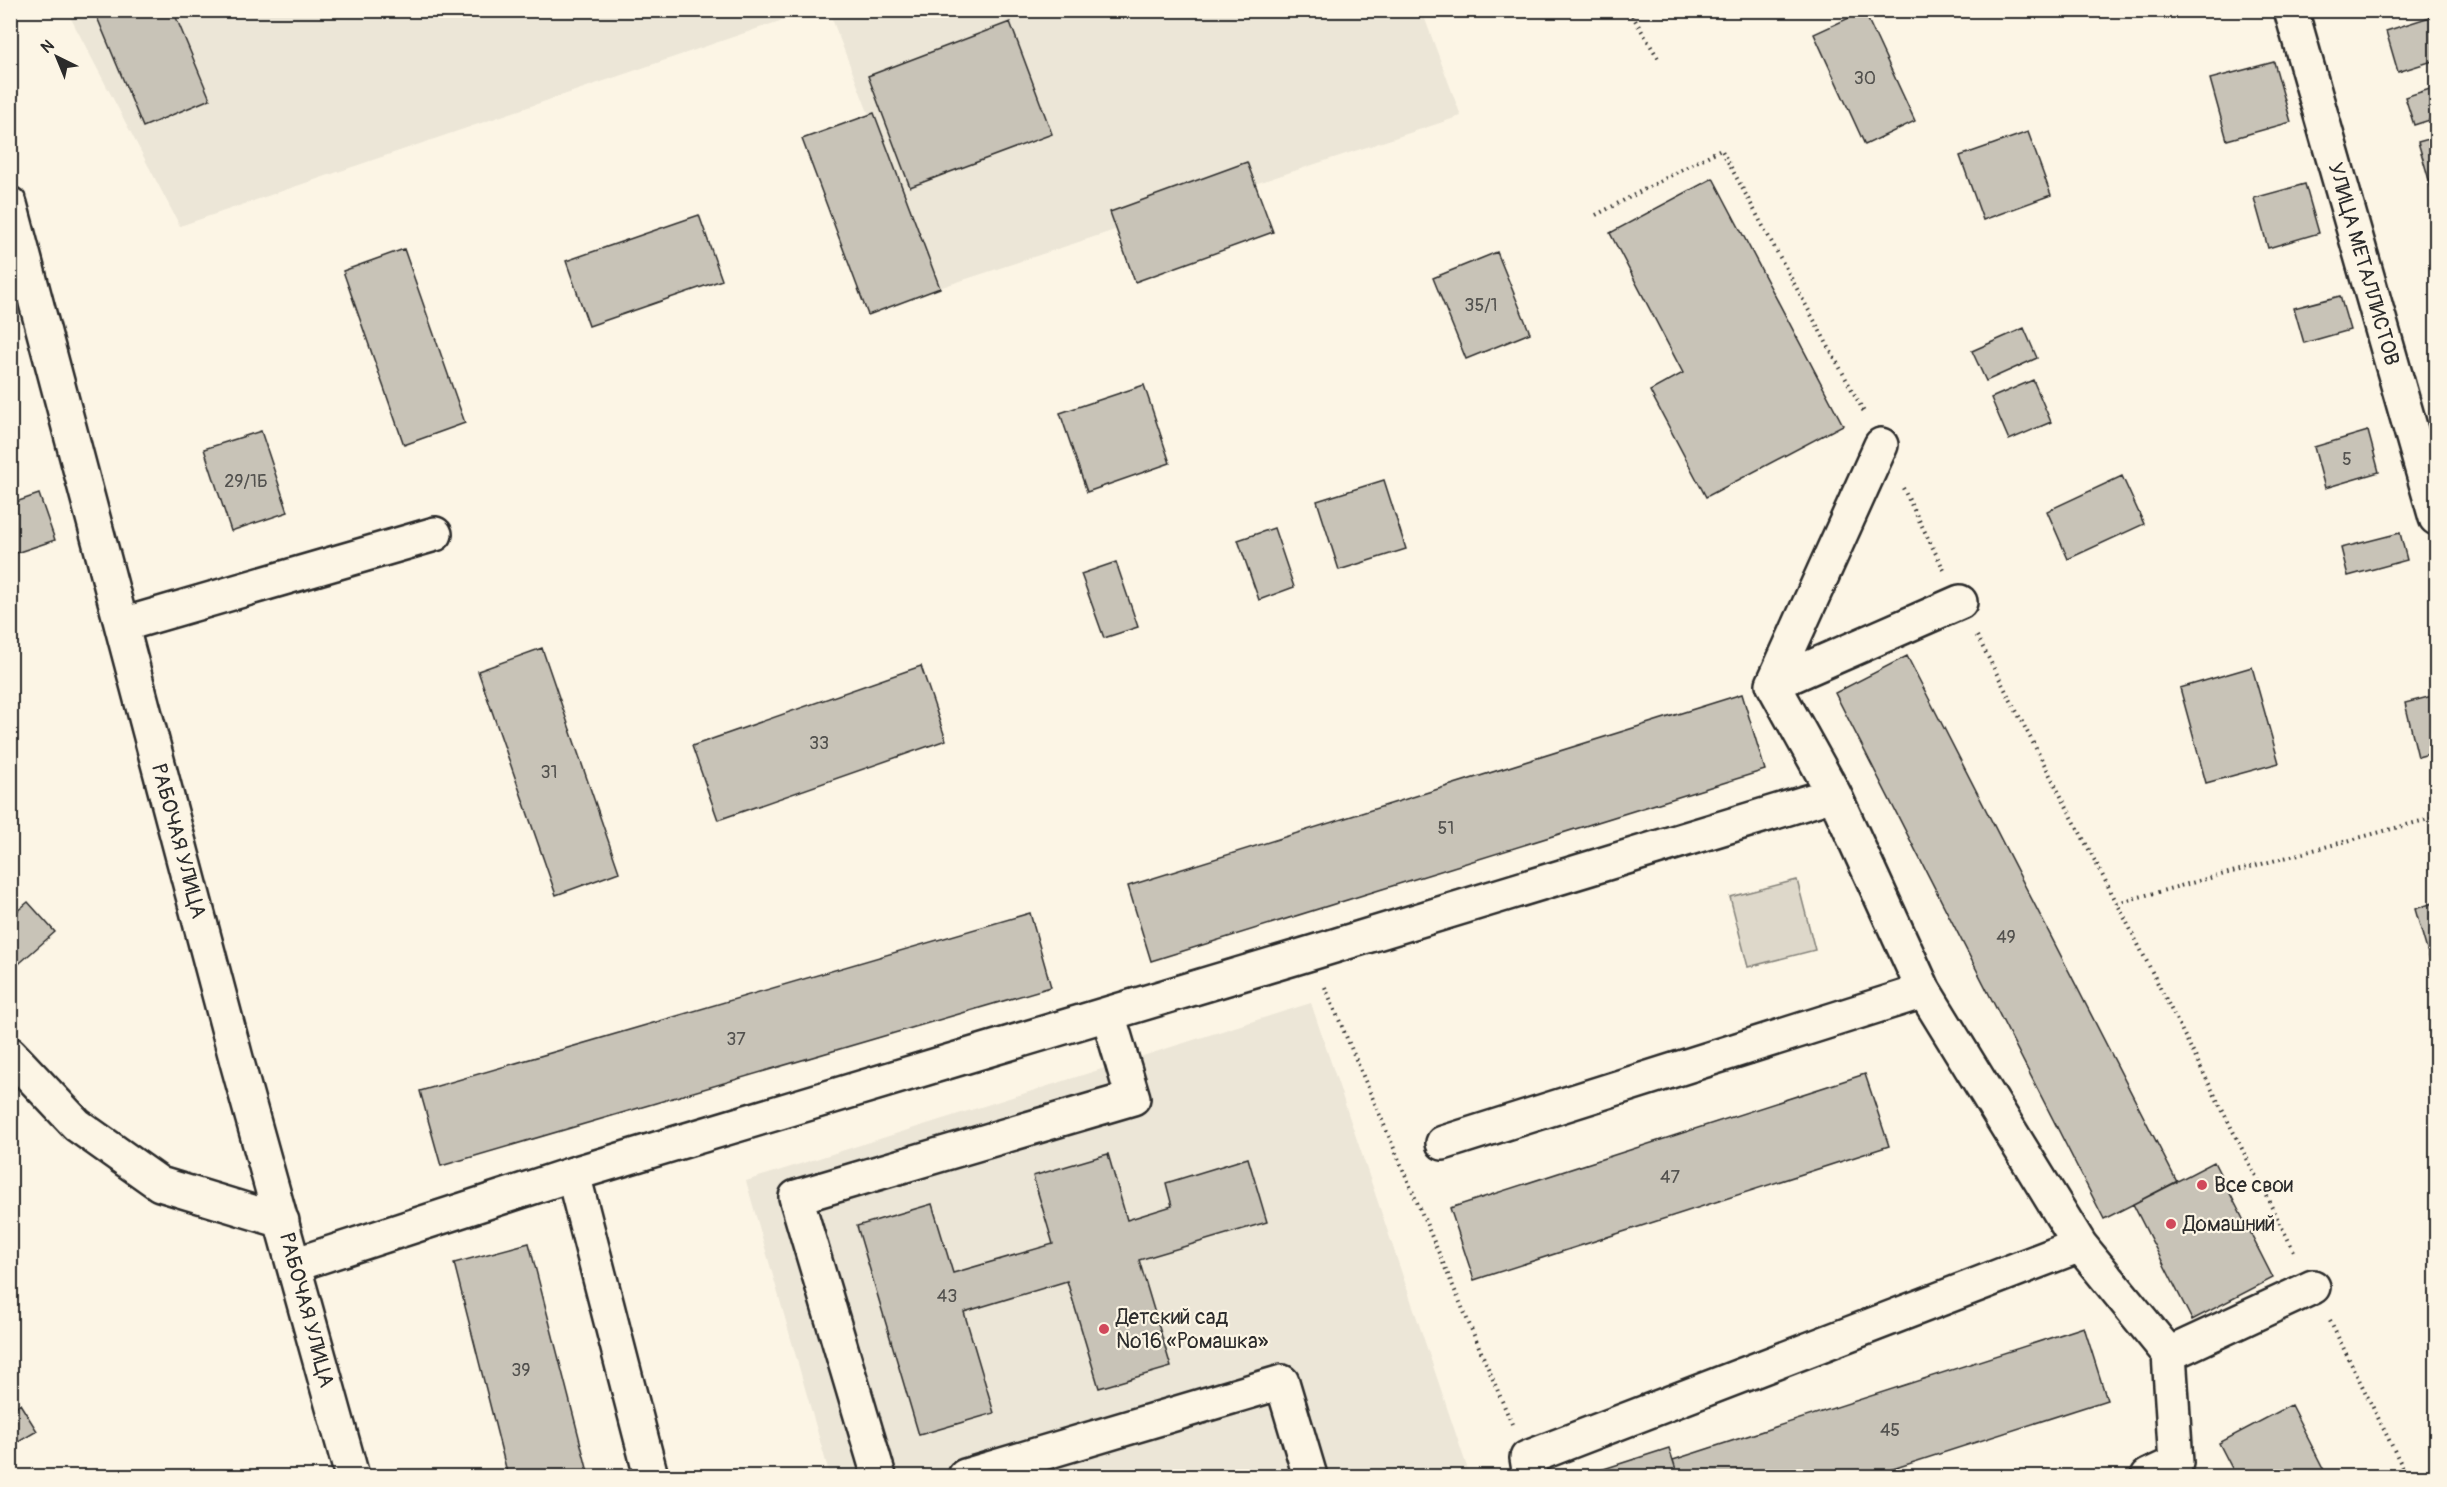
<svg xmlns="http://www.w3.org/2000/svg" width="2447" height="1487" font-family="Pangolin,sans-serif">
<rect width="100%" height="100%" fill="#fcf5e5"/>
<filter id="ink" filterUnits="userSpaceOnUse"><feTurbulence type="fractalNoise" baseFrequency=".0167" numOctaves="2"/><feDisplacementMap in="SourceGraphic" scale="12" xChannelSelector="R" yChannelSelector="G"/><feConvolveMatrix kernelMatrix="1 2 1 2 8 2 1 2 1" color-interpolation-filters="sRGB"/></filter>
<g filter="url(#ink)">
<path fill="#ece6d7" d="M67,11H809L180,226Z
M829,11H1422L1461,116L936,289Z
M1311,1003L1470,1476H830L746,1181Z"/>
<path fill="#ded8ca" stroke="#84827a" stroke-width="1.5" d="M1797,880L1815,950L1748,967L1730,897Z"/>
<path fill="#c8c3b7" stroke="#2b2b2b" stroke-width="1.5" d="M94,10H173L210,99L143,127Z
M1864,11L1915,121L1865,145L1814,34Z
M2436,15V60L2398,72L2386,31Z
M1010,22L1052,134L910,187L868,76Z
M2274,62L2291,122L2227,140L2210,79Z
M2436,87V118L2414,125L2405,97Z
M874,113L940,288L868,315L802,139Z
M2028,132L2051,195L1983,220L1960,156Z
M2436,137V204L2418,142Z
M1247,162L1273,232L1135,282L1110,212Z
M1713,178L1843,425L1706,497L1650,391L1683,373L1610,233Z
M2305,184L2319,233L2268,248L2254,198Z
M699,215L722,280L589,326L566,261Z
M404,249L465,423L404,445L343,271Z
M1497,252L1530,333L1466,359L1433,278Z
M2340,296L2350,330L2304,343L2294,308Z
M2024,328L2037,358L1986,381L1972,351Z
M2033,380L2051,422L2009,440L1991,398Z
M1144,385L1170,463L1087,492L1060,413Z
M261,431L288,512L231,531L204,449Z
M2368,431L2379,472L2325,488L2314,447Z
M2122,476L2144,524L2068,559L2047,511Z
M1384,480L1406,549L1339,570L1317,501Z
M39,494L55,540L13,554L10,547V504Z
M1274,528L1294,587L1259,600L1238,540Z
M2400,533L2407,560L2348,576L2341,548Z
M1116,562L1138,627L1104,638L1081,574Z
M542,648L619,872L556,895L478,671Z
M1907,656L2177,1182L2104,1219L1835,693Z
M921,666L946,740L718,820L692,746Z
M2252,667L2279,763L2206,783L2180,688Z
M1742,694L1765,770L1151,961L1128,886Z
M2436,695V752L2418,757L2405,703Z
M28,902L55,932L13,969L10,965V917Z
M2436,902V977L2435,978L2415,909Z
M1030,913L1051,987L441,1166L420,1091Z
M1865,1074L1889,1146L1474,1280L1450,1208Z
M1108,1154L1127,1220L1172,1206L1166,1183L1248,1158L1267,1222L1139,1260L1171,1367L1099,1388L1067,1281L964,1312L994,1413L919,1435L857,1226L932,1204L953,1273L1053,1244L1033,1176Z
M2214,1162L2273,1278L2192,1320L2133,1204Z
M529,1243L589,1476H508L454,1263Z
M2084,1327L2107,1400L1871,1476H1678L1673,1460Z
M20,1404L37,1431L10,1447V1410Z
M2291,1405L2327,1476H2236L2219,1443Z
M1669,1448L1678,1476H1582Z"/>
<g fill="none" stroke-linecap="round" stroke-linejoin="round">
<defs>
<path id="minor" d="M2291,10L2436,518
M10,204L237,1062L352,1476
M122,625L435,534
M1773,684L1881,445
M1834,794L1773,684L1960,602
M10,1054L77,1125L160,1184L282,1221
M1443,1143L1924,991
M573,1174L651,1476
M294,1265L573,1174L1311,953L1834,794L1924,991L2080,1245L2169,1354
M879,1476L796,1197L1133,1098L1108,1014
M965,1476L1282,1382L1310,1476
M1530,1476L1527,1458L2080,1245
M2148,1476L2176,1463L2169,1354L2313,1287"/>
</defs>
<use href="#minor" stroke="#2b2b2b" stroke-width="38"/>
<path stroke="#2b2b2b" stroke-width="4" stroke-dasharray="1.5 4.5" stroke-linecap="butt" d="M1629,10L1658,58
M1596,215L1721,149L1864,412
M1903,488L1944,570
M1977,636L2117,903L2295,1253
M2117,903L2436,817
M1325,987L1512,1424
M2330,1321L2407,1476"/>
<use href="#minor" stroke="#fcf5e5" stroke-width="33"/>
</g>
</g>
<g fill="#d1495b" stroke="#fcf5e5" stroke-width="2">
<circle cx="2202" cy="1185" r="6"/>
<circle cx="2171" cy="1224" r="6"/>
<circle cx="1104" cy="1329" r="6"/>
</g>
<g text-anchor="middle" stroke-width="4.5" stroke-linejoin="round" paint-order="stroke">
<g font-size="18" fill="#52514e">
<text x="1865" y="84">30</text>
<text x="1481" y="311">35/1</text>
<text x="2347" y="465">5</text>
<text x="246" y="487">29/1Б</text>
<text x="819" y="749">33</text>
<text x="549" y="778">31</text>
<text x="1446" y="834">51</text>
<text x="2006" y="943">49</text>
<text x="736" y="1045">37</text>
<text x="1670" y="1183">47</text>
<text x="947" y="1302">43</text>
<text x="521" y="1376">39</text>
<text x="1890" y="1436">45</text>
</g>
<g font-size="21" fill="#2b2b2b" stroke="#fcf5e5">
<text transform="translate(2364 264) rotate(74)" y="7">УЛИЦА МЕТАЛЛИСТОВ</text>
<text transform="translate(179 841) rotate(75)" y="7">РАБОЧАЯ УЛИЦА</text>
<text transform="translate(307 1310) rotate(75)" y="7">РАБОЧАЯ УЛИЦА</text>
</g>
<g font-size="21" fill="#2b2b2b" stroke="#fcf5e5" text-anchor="start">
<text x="2214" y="1192">Все свои</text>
<text x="2183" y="1231">Домашний</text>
<text x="1116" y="1324">Детский сад<tspan x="1116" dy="24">№16 «Ромашка»</tspan></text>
</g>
</g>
<rect width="2447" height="1487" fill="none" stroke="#fcf5e5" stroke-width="36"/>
<rect x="18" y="18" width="2411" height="1451" fill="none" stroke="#2b2b2b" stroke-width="2" filter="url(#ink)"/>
<g transform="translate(57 57) rotate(317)" stroke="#fcf5e5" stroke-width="4.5" paint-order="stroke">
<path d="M0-4.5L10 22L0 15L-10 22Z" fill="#2b2b2b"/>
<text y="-9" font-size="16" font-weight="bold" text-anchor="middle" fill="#2b2b2b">N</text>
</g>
</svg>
